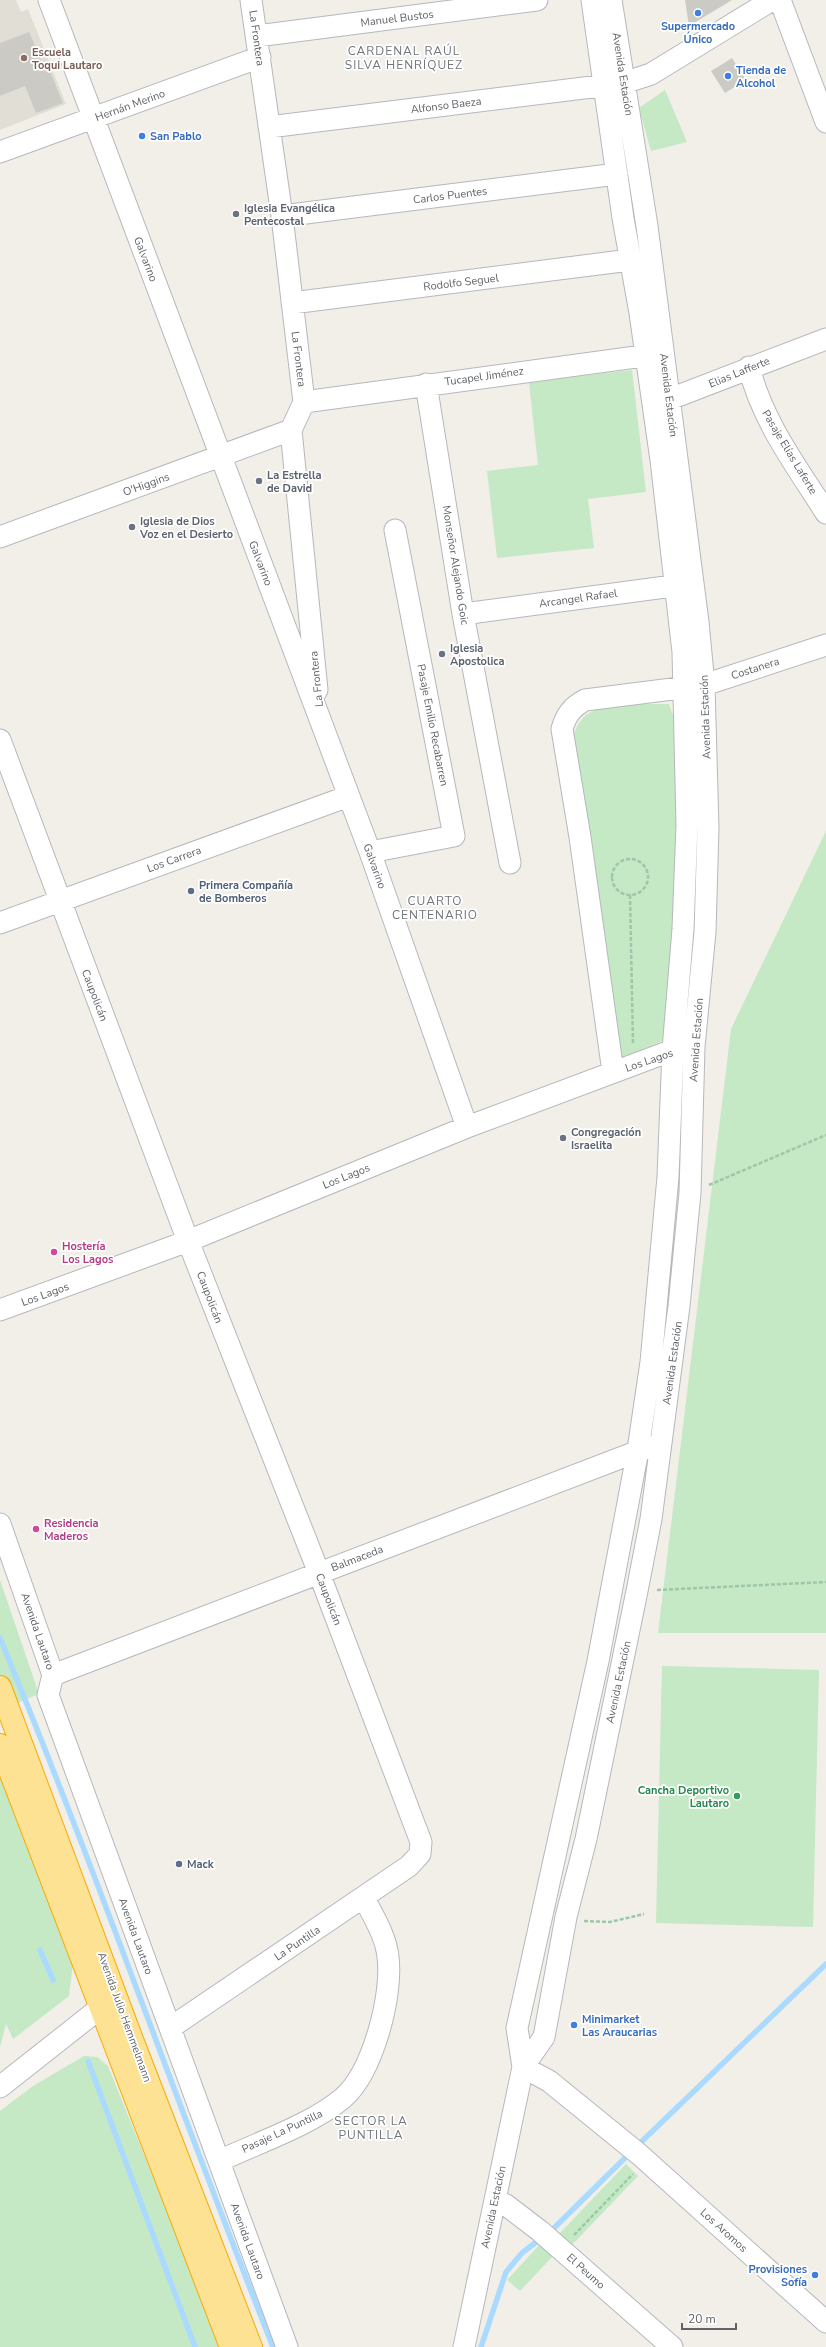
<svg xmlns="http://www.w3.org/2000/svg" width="826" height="2347" font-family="'Nunito Sans',sans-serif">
<rect width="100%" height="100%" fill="#f1efe8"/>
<path fill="#e1ded6" d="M0,0H16L21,12L28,9L66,104L0,130Z"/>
<path fill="#c5e8c5" d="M665,90L687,142L651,151L639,108Z
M632,370L646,492L588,499L594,548L497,558L487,471L538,465L529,382Z
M619,704H669L676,724L679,871L664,1040L616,1062L572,740C580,712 593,709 619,704Z
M826,831V1633H658L731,1029Z
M0,1580L39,1694L12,1705L0,1675Z
M662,1666L819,1670L813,1927L656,1923Z
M0,1770L73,1962L69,1996L13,2039L6,2024L0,2047Z
M84,2056L97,2057L108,2066L222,2347H0V2111L33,2086Z
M626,2164L638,2176L570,2247L558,2235Z
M541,2243L554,2255L520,2291L507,2280Z"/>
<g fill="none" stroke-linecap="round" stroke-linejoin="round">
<path stroke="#aadaff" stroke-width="5.5" d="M0,1638C97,1872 180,2112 273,2347
M40,1950L53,1980
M88,2061L195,2347
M636,2147L826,1964
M481,2347L506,2272L522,2253L553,2229L630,2153"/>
</g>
<path fill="#cccac5" d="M685,0H732L689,26Z
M29,32L46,72L50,71L63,103L36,113L25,86L0,96V43Z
M732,58L746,80L725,93L711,71Z"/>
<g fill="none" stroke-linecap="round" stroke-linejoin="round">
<defs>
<path id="minor" d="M49,0L370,852L467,1127
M251,0L282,216L304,402L291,430L317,690
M780,0L826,122
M257,36L537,0
M269,127L624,83L651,74L772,0
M0,152L260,57
M282,216L617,174
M292,303L630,260
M749,367C762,421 797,467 826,513
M426,384L463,614L510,863
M304,402L658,354
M657,404L826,339
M0,537L291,430
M463,614L688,584
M0,740L188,1241L319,1573L421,1842L420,1854L409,1866L170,2028
M370,852L454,836L395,530
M0,923L349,796
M613,1072L580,837L562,729C566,715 572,707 585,700L704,685L826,645
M0,1310L188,1241L467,1127L673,1050L685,1049
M0,1524L53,1675L48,1695L287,2347
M53,1675L649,1447
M523,2067L544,2037L566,1917L586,1839L637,1591L651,1519L679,1306L690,1193L694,1047L705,932L708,828L704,685L698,622L647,226L611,0
M523,2067L549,2081L640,2155L826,2322
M0,2087L114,1997
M219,2161C257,2143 311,2125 343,2098C373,2072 393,1995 388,1957C386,1936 373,1916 364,1898
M495,2200L506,2205L540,2231L672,2347
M464,2347L523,2067L517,2028L598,1661L638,1450L651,1362L668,1177L673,1050L683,929L687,825L683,652L661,460L640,313L623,218L592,0"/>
<path id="highway" d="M0,1687L131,2037L251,2347
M0,1745L231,2347"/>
</defs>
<use href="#minor" stroke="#b5b8bc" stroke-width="23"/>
<use href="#highway" stroke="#f9ab00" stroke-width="24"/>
<path stroke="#9cc7a9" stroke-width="2.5" stroke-dasharray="4 2" stroke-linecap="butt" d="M612 877a18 18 0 1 1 36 0a18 18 0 1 1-36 0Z
M630,895L633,1044
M709,1185L826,1135
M657,1590L826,1582
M584,1921L610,1922L644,1914
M574,2235L633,2174"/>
<use href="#minor" stroke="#fff" stroke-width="21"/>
<use href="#highway" stroke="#fde293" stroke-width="22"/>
</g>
<g fill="#3f7fe0" stroke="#fff" stroke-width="1.5">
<circle cx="698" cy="13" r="4"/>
<circle cx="728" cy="76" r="4"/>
<circle cx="142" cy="136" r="4"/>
<circle cx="574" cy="2025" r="4"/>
<circle cx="815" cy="2275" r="4"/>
</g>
<circle fill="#8d6e63" stroke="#fff" stroke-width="1.5" cx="24" cy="58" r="4"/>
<g fill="#6b7280" stroke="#fff" stroke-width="1.5">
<circle cx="236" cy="214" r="4"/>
<circle cx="259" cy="481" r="4"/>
<circle cx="132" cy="527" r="4"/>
<circle cx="442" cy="654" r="4"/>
<circle cx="563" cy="1138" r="4"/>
</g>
<g fill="#5c6f8a" stroke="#fff" stroke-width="1.5">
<circle cx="191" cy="891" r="4"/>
<circle cx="179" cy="1864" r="4"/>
</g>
<g fill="#d1479c" stroke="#fff" stroke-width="1.5">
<circle cx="54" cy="1252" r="4"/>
<circle cx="36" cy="1529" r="4"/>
</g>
<circle fill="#2e9e5b" stroke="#fff" stroke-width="1.5" cx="737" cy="1796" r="4"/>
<g text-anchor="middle" stroke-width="3.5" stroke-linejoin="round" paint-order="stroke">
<g font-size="11" fill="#5f6368" stroke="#fff">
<text transform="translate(397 18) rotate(-7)" y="4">Manuel Bustos</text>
<text transform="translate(257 38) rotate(82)" y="4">La Frontera</text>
<text transform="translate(623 74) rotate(81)" y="4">Avenida Estación</text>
<text transform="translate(130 105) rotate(-20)" y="4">Hernán Merino</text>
<text transform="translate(446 105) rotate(-7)" y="4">Alfonso Baeza</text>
<text transform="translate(450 195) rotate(-7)" y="4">Carlos Puentes</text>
<text transform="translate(146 259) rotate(69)" y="4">Galvarino</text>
<text transform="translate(461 282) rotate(-7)" y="4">Rodolfo Seguel</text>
<text transform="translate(299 359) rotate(83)" y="4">La Frontera</text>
<text transform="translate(739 372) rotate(-22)" y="4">Elias Lafferte</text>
<text transform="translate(484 376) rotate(-8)" y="4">Tucapel Jiménez</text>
<text transform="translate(669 395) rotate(83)" y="4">Avenida Estación</text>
<text transform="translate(790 452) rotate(59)" y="4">Pasaje Elías Laferte</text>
<text transform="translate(146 484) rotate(-20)" y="4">O'Higgins</text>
<text transform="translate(261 563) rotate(69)" y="4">Galvarino</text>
<text transform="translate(456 565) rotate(81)" y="4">Monseñor Alejando Goic</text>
<text transform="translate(578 598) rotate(-8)" y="4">Arcangel Rafael</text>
<text transform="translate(755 668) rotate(-18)" y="4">Costanera</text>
<text transform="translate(316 679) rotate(-96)" y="4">La Frontera</text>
<text transform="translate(705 717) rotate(-92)" y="4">Avenida Estación</text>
<text transform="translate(433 725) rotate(79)" y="4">Pasaje Emilio Recabarren</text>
<text transform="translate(174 859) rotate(-20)" y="4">Los Carrera</text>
<text transform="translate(375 866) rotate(70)" y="4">Galvarino</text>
<text transform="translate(95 995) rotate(69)" y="4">Caupolicán</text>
<text transform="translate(696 1040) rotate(-86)" y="4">Avenida Estación</text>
<text transform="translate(649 1060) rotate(-19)" y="4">Los Lagos</text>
<text transform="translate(346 1176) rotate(-22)" y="4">Los Lagos</text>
<text transform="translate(45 1294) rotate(-20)" y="4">Los Lagos</text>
<text transform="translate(210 1297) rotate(69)" y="4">Caupolicán</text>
<text transform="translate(672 1363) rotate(-82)" y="4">Avenida Estación</text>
<text transform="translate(357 1558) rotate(-21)" y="4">Balmaceda</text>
<text transform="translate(329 1599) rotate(69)" y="4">Caupolicán</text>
<text transform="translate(38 1631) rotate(71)" y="4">Avenida Lautaro</text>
<text transform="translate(618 1682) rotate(-78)" y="4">Avenida Estación</text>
<text transform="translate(136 1936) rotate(70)" y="4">Avenida Lautaro</text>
<text transform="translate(297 1943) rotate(-34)" y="4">La Puntilla</text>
<text transform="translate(125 2017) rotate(70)" y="4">Avenida Julio Hemmelmann</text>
<text transform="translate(282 2131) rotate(-25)" y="4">Pasaje La Puntilla</text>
<text transform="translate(493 2207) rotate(-78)" y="4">Avenida Estación</text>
<text transform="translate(724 2230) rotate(42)" y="4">Los Aromos</text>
<text transform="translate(248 2241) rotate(70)" y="4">Avenida Lautaro</text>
<text transform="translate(586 2271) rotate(42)" y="4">El Peumo</text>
</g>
<g font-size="11" font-weight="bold" fill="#366cbe" stroke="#fff" text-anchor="start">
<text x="698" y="30" text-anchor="middle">Supermercado<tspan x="698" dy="13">Único</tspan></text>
<text x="736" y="74">Tienda de<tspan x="736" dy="13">Alcohol</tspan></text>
<text x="150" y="140">San Pablo</text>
<text x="582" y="2023">Minimarket<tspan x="582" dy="13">Las Araucarias</tspan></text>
<text x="807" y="2273" text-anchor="end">Provisiones<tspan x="807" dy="13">Sofía</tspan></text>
</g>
<g font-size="11" font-weight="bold" fill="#785e54" stroke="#fff" text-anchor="start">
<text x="32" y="56">Escuela<tspan x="32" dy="13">Toqui Lautaro</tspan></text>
</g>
<g font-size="11" font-weight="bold" fill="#5b616d" stroke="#fff" text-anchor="start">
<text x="244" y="212">Iglesia Evangélica<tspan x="244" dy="13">Pentecostal</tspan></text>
<text x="267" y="479">La Estrella<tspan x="267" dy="13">de David</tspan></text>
<text x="140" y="525">Iglesia de Dios<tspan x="140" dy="13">Voz en el Desierto</tspan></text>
<text x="450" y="652">Iglesia<tspan x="450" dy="13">Apostolica</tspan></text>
<text x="571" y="1136">Congregación<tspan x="571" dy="13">Israelita</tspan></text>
</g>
<g font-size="11" font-weight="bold" fill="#4e5e75" stroke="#fff" text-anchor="start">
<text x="199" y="889">Primera Compañía<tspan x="199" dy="13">de Bomberos</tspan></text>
<text x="187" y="1868">Mack</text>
</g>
<g font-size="11" font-weight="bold" fill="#b23c85" stroke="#fff" text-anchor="start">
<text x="62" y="1250">Hostería<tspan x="62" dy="13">Los Lagos</tspan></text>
<text x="44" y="1527">Residencia<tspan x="44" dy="13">Maderos</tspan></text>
</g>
<g font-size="11" font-weight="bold" fill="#27864d" stroke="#fff" text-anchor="end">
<text x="729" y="1794">Cancha Deportivo<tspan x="729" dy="13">Lautaro</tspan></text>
</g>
<g font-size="12" letter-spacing="1" fill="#70757a" stroke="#fff">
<text x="404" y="55">CARDENAL RAÚL<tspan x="404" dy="14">SILVA HENRÍQUEZ</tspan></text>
<text x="435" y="905">CUARTO<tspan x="435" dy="14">CENTENARIO</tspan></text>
<text x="371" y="2125">SECTOR LA<tspan x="371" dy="14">PUNTILLA</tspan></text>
</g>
</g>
<path d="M682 2323v6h54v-6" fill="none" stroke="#5f6368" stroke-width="2"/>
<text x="688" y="2323" font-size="12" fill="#5f6368" stroke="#ffffff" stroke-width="3" paint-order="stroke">20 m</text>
</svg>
